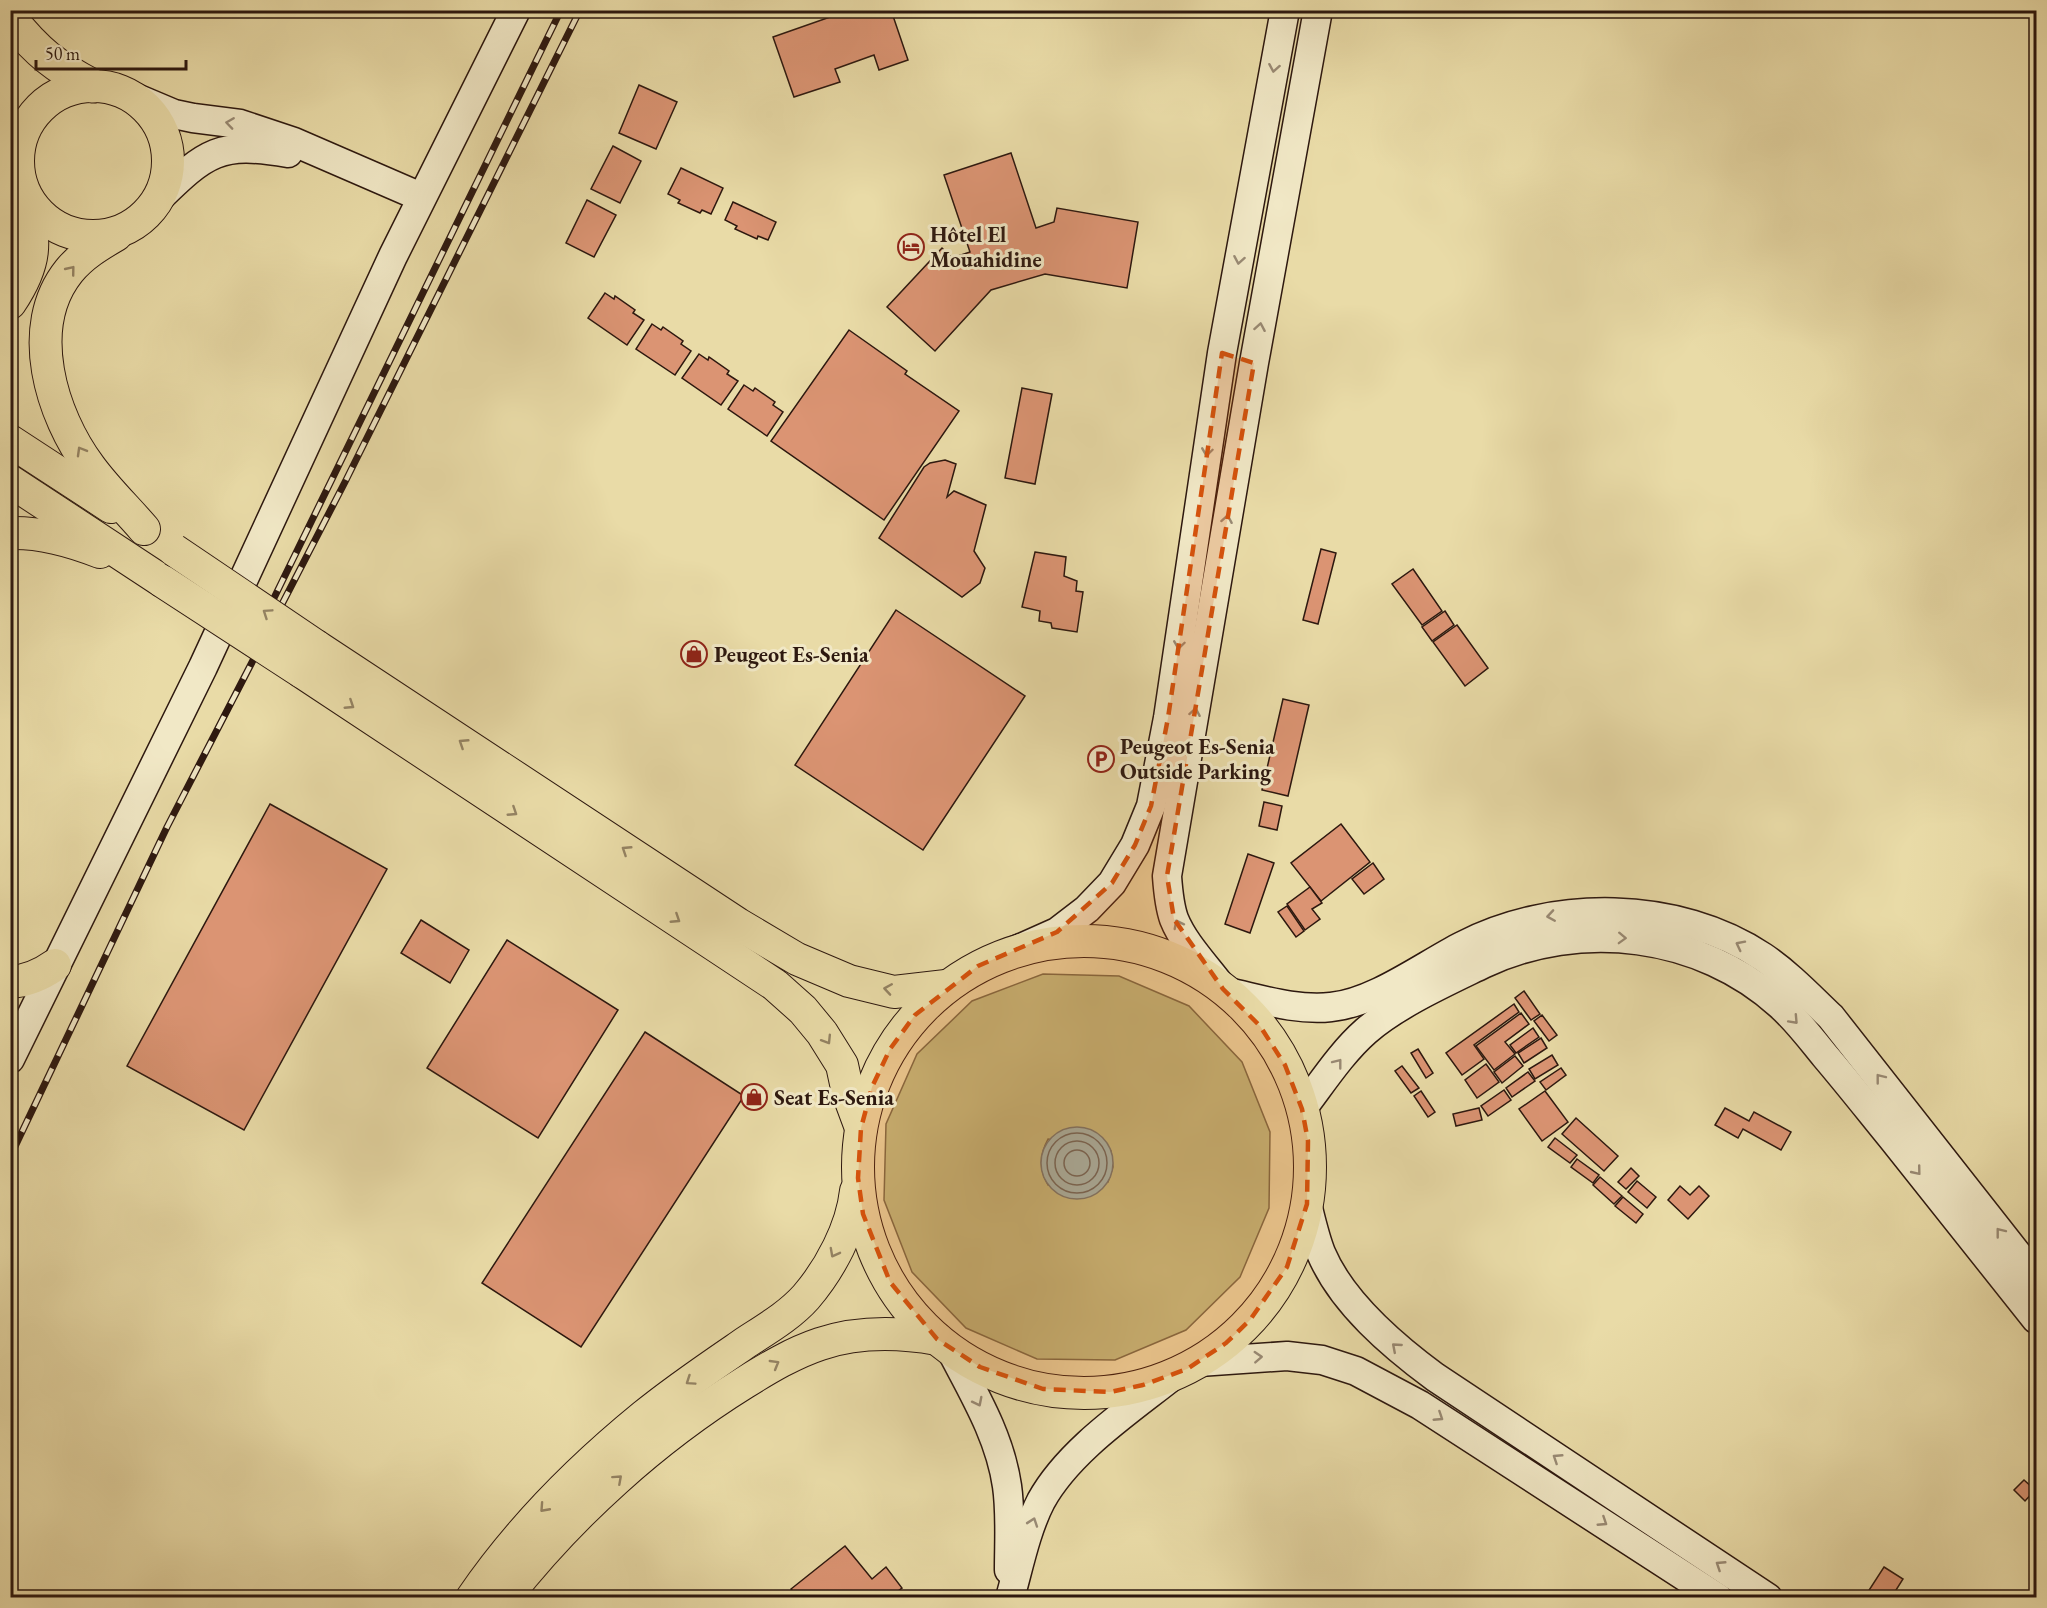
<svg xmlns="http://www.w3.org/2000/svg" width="2047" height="1608" font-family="'EB Garamond',serif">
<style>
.green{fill:#bebe82;stroke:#766b48;stroke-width:1.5;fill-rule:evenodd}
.water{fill:#9bb9b2;stroke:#6f7971;stroke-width:1.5}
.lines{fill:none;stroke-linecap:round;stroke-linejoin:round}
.shore{stroke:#646860;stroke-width:1.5}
.building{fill:#db9473;stroke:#2d180f;stroke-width:1.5}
.secondary-casing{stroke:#2d180f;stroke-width:31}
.primary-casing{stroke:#2d180f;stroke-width:34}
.highway-casing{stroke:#2d180f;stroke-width:35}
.secondary{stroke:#f1e8c6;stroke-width:28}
.primary{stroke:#e9dba7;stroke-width:32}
.highway{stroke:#e9dba7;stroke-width:33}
.rail-casing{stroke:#2d180f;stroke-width:7}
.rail{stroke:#f1e8c6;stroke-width:4.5;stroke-dasharray:14;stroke-linecap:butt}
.primary-bridge-casing{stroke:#2d180f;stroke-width:34;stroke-linecap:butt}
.primary-bridge{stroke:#e9dba7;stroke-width:32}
.oneway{stroke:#998a74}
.oneway2{stroke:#948363}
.marked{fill:#d5520c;fill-opacity:0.2;stroke:#d5520c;stroke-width:4.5;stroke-dasharray:12 8;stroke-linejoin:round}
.labels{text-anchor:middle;stroke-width:6;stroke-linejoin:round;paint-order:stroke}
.poi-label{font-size:22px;font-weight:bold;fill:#2d180f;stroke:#f1e8c6;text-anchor:start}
</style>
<rect width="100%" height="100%" fill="#e9dba7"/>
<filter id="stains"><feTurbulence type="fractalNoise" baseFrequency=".00333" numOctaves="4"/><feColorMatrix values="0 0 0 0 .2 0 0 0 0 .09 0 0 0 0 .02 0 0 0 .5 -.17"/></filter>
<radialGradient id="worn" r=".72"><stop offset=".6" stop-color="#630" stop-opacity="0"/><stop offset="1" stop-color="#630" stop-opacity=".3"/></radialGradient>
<path class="green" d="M1043,974L1119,976L1189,1006L1242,1062L1270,1132L1269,1208L1240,1277L1186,1330L1115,1360L1037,1359L966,1328L912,1272L884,1200L886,1124L917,1054L972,1001ZM1048,1139L1111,1151L1113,1167L1108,1182L1048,1185C1039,1169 1039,1156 1048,1139Z"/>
<circle class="water" cx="1077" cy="1163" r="36"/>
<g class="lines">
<g class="shore">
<circle cx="1077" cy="1163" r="30"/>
<circle cx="1077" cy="1163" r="22"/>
<circle cx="1077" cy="1163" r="13"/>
</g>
</g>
<g class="building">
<polygon points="850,10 891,10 908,60 879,70 874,55 835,69 840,82 794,97 773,37"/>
<polygon points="639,85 677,102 656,149 619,133"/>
<polygon points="613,146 641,161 620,203 591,189"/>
<polygon points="1011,153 1036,228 1054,222 1057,208 1138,222 1127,288 1045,274 991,290 935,351 887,307 942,248 952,258 970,252 944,175"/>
<polygon points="681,168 723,188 711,214 702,210 700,213 678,203 680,200 668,194"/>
<polygon points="587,200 616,215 594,257 566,243"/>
<polygon points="733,202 776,222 768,240 758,236 757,239 735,229 737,226 725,220"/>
<polygon points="605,293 614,299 615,296 635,310 633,313 644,320 627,345 588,318"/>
<polygon points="652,324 661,330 663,327 683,341 681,344 691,351 675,375 636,349"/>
<polygon points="849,330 907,371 905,374 959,411 884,520 771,441"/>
<polygon points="699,354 708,360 709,357 729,371 727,374 738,381 721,405 682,378"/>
<polygon points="744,385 753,391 755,388 775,402 773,405 783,412 767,436 728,409"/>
<polygon points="1022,388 1052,394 1035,484 1005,478"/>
<polygon points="945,460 956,464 947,497 954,491 986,505 974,551 985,568 980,583 962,597 879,538 924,467 930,463"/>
<polygon points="1321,549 1336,553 1318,624 1303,620"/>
<polygon points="1035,552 1066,557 1064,576 1077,581 1076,591 1083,592 1077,632 1052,628 1051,623 1039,621 1040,611 1022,607"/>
<polygon points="1413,569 1442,611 1422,625 1392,584"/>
<polygon points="896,610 1025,696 923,850 795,765"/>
<polygon points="1445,611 1454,625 1432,641 1422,627"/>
<polygon points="1457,625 1488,668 1465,686 1433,642"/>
<polygon points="1283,699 1309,705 1288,796 1262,790"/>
<polygon points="1264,802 1282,806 1277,830 1259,826"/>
<polygon points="270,804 387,869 244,1130 127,1066"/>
<polygon points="1341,824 1370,862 1321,901 1291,863"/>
<polygon points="1248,854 1274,863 1250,933 1225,924"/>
<polygon points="1373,863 1384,879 1364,894 1352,879"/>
<polygon points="1310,887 1322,903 1312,909 1320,919 1305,930 1287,904"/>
<polygon points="1287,906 1304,931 1296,937 1278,912"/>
<polygon points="421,920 469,950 450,983 401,953"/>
<polygon points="507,940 618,1010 538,1138 427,1068"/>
<polygon points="1524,991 1540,1014 1531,1020 1515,998"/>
<polygon points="1514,1004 1519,1012 1474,1045 1484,1059 1462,1075 1446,1053"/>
<polygon points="1521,1013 1529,1024 1505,1042 1515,1054 1494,1070 1476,1046"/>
<polygon points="1542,1015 1557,1035 1549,1041 1534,1021"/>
<polygon points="1533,1028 1539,1037 1516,1053 1510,1045"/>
<polygon points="645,1032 744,1096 581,1347 482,1283"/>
<polygon points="1541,1038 1547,1048 1524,1063 1518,1053"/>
<polygon points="1418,1049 1433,1073 1426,1078 1411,1053"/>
<polygon points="1552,1055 1558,1065 1535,1079 1529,1069"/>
<polygon points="1515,1056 1523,1066 1502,1083 1494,1072"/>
<polygon points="1486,1064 1499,1082 1477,1098 1465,1080"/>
<polygon points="1402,1066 1419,1088 1411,1093 1395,1071"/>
<polygon points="1561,1068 1566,1075 1546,1090 1540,1082"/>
<polygon points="1528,1072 1535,1081 1512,1097 1506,1088"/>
<polygon points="1504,1090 1511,1100 1488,1116 1481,1106"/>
<polygon points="1421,1091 1435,1112 1428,1117 1414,1096"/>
<polygon points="1545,1091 1568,1122 1542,1141 1519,1109"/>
<polygon points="1479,1108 1482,1120 1456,1126 1453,1114"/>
<polygon points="1725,1108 1749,1121 1754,1112 1791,1132 1781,1150 1743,1129 1738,1138 1715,1125"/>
<polygon points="1576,1118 1618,1156 1604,1171 1562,1134"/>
<polygon points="1555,1138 1577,1155 1570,1163 1548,1147"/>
<polygon points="1577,1159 1599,1175 1593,1183 1571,1167"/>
<polygon points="1631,1168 1639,1176 1626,1189 1618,1182"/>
<polygon points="1600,1177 1622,1196 1614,1204 1593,1185"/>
<polygon points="1637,1181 1656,1197 1647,1208 1628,1192"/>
<polygon points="1680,1186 1690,1195 1699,1186 1709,1196 1688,1219 1668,1200"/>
<polygon points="1623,1197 1643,1214 1636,1223 1615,1206"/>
<polygon points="2024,1480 2035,1490 2025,1501 2014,1490"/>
<polygon points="845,1546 872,1579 886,1567 902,1588 893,1595 895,1598 798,1598 791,1589"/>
<polygon points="1884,1567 1903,1579 1891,1598 1864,1598"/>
</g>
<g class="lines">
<defs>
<g id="secondary">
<polyline points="129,95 174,114 193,118 240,124 294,142 421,197"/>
<path d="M158,199C206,152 220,141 288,153"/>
<polyline points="1012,952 1057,932 1087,909 1112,883 1135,845 1151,806 1168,718 1222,353 1285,10"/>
<path d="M1223,989C1207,967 1184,944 1174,919C1169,905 1168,890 1167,876L1254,363L1318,10"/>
<path d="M1227,992C1260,999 1297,1011 1331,1007C1374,1003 1423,966 1462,946C1552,899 1678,900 1763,957C1788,974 1809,996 1831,1017L2036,1278"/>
<polyline points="10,1059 203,667 393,256 516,10"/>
<path d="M1302,1109C1322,1083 1341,1053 1366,1031C1397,1004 1446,982 1483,964C1580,918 1701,933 1780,1005C1797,1020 1811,1039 1825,1056C1848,1083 1870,1111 1892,1138C1940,1199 1988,1259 2036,1319"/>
<path d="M1307,1204C1311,1220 1315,1238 1321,1253C1342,1303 1393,1346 1435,1377L1768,1598"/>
<path d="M951,1350C974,1394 1000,1437 1007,1486C1011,1513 1009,1542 1009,1570"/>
<polyline points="1199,1362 1287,1356 1322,1360 1356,1371 1420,1405 1718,1598"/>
<path d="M1010,1598C1019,1566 1026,1530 1041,1501C1069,1450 1130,1410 1175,1374"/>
</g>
<g id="primary">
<circle cx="93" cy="161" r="75"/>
<path d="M116,235C99,245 82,255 69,271C24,327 51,415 90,467C106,489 126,508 144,529"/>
<path d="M10,303C37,263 36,243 25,197"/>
<polyline points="10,441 111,507"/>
<polyline points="10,481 162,581"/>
<path d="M10,533C41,532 72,541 100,552"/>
<polyline points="316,646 738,924 797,959 849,981 894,992 946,986"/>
<polyline points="302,672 775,985 803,1010 822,1033 842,1065 848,1093 861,1128"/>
<circle cx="1084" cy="1167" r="226"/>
<path d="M10,982C28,981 41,975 55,965"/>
<path d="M472,1598C520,1528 579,1469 644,1416C677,1389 713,1365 748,1341C768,1328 790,1315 806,1297C830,1269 852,1228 856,1191"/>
<path d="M505,1598C571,1514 654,1439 744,1383C768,1368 793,1353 820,1344C859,1331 898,1332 937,1339"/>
</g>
<path id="highway" d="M10,18C37,52 56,67 93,86"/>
</defs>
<use href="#secondary" class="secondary-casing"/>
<use href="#primary" class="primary-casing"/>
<use href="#highway" class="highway-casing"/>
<use href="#secondary" class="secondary"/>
<use href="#primary" class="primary"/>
<use href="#highway" class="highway"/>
<defs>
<g id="rail">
<polyline points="253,641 561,10"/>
<polyline points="10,1157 167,827 345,482 580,10"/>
</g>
</defs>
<use href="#rail" class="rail-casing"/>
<use href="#rail" class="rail"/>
<defs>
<g id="primary-bridge">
<polyline points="174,550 316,646"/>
<polyline points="162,581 302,672"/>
</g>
</defs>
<use href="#primary-bridge" class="primary-bridge-casing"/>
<use href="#primary-bridge" class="primary-bridge"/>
</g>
<defs><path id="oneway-chevron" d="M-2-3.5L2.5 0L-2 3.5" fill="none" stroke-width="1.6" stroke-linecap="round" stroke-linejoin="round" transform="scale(1.5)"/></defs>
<g class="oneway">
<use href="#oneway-chevron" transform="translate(1274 68) rotate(100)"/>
<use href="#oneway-chevron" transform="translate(230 123) rotate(-172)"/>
<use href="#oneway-chevron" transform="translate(1239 260) rotate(100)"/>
<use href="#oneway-chevron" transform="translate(1260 327) rotate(-80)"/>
<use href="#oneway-chevron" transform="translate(1207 452) rotate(98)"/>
<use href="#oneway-chevron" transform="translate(1227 519) rotate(-80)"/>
<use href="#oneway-chevron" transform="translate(1179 645) rotate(98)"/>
<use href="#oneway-chevron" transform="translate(1195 712) rotate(-80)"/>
<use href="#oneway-chevron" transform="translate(1551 916) rotate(171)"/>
<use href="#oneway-chevron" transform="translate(1178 924) rotate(-117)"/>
<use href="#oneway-chevron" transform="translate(1622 938) rotate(2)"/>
<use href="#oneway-chevron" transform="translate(1740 945) rotate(-153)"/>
<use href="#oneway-chevron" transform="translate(1794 1020) rotate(47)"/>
<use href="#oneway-chevron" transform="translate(1338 1063) rotate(-52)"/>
<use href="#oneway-chevron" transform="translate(1880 1078) rotate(-128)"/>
<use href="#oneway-chevron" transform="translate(1917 1171) rotate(51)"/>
<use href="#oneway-chevron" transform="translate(2000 1232) rotate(-128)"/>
<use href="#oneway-chevron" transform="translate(1396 1347) rotate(-139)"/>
<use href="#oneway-chevron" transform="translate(1258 1357) rotate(-3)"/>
<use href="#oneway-chevron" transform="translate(978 1402) rotate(63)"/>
<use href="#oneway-chevron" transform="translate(1439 1417) rotate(33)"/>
<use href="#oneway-chevron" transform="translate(1557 1458) rotate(-147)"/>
<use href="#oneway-chevron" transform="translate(1033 1522) rotate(-71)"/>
<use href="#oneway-chevron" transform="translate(1603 1522) rotate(33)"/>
<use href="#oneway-chevron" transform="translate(1720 1565) rotate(-147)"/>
</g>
<g class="oneway2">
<use href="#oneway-chevron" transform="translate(71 270) rotate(-51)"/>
<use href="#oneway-chevron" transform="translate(81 451) rotate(-120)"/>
<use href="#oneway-chevron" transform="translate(267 613) rotate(-146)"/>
<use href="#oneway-chevron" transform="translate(350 705) rotate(33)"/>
<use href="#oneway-chevron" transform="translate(463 743) rotate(-147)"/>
<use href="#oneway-chevron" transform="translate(513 812) rotate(33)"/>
<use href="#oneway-chevron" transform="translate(626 850) rotate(-147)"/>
<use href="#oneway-chevron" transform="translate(676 919) rotate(33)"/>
<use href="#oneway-chevron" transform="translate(888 989) rotate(-171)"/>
<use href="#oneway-chevron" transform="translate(827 1040) rotate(58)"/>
<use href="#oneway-chevron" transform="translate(834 1253) rotate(118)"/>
<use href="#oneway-chevron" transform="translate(775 1364) rotate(-30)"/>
<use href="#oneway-chevron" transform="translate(690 1381) rotate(146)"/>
<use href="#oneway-chevron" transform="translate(618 1479) rotate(-42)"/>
<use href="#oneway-chevron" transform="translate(544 1508) rotate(132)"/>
</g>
<path class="marked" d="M1222,353L1254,363L1167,876L1174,919L1223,989L1260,1026L1285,1065L1302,1109L1308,1141L1307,1204L1287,1267L1250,1320L1226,1343L1187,1369L1143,1385L1110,1392L1043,1389L980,1367L937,1339L890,1282L863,1214L858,1178L861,1128L872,1087L890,1049L915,1015L978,966L1057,932L1112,883L1135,845L1151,806L1168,718Z"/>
<defs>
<symbol id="hotel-ring" viewBox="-11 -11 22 22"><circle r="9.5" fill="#f1e8c6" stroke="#8f2418" stroke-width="1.5"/><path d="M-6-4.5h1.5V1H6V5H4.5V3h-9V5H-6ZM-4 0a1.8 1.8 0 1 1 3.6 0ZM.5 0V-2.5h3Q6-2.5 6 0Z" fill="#8f2418"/></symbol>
<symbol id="shop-ring" viewBox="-11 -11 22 22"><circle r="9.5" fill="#f1e8c6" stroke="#8f2418" stroke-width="1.5"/><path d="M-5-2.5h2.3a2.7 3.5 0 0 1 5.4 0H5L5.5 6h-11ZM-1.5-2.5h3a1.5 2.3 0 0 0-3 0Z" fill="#8f2418"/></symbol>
<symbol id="parking-ring" viewBox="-11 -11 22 22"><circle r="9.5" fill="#f1e8c6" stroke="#8f2418" stroke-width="1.5"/><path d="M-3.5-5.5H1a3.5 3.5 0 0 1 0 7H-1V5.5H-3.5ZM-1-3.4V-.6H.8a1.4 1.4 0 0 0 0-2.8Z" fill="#8f2418"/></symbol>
</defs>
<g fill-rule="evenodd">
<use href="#hotel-ring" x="896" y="232" width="30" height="30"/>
<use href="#shop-ring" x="679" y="639" width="30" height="30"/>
<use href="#parking-ring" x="1086" y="744" width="30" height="30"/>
<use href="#shop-ring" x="739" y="1082" width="30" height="30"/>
</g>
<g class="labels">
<g class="poi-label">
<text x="930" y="242">Hôtel El<tspan x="930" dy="25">Mouahidine</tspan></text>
<text x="714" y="662">Peugeot Es-Senia</text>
<text x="1120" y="754">Peugeot Es-Senia<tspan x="1120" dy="25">Outside Parking</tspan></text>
<text x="774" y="1105">Seat Es-Senia</text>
</g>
</g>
<rect width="2047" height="1608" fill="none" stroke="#e9dba7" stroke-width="36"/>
<rect x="12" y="12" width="2023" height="1584" fill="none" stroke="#2d180f" stroke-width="3"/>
<rect x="18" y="18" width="2011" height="1572" fill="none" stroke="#2d180f" stroke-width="1.5"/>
<path d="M36 60v9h150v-9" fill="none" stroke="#2d180f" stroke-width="3"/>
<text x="45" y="60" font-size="18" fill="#2d180f" stroke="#f1e8c6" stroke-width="4.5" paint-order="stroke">50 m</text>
<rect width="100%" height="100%" filter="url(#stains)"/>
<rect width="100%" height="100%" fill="url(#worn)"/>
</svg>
